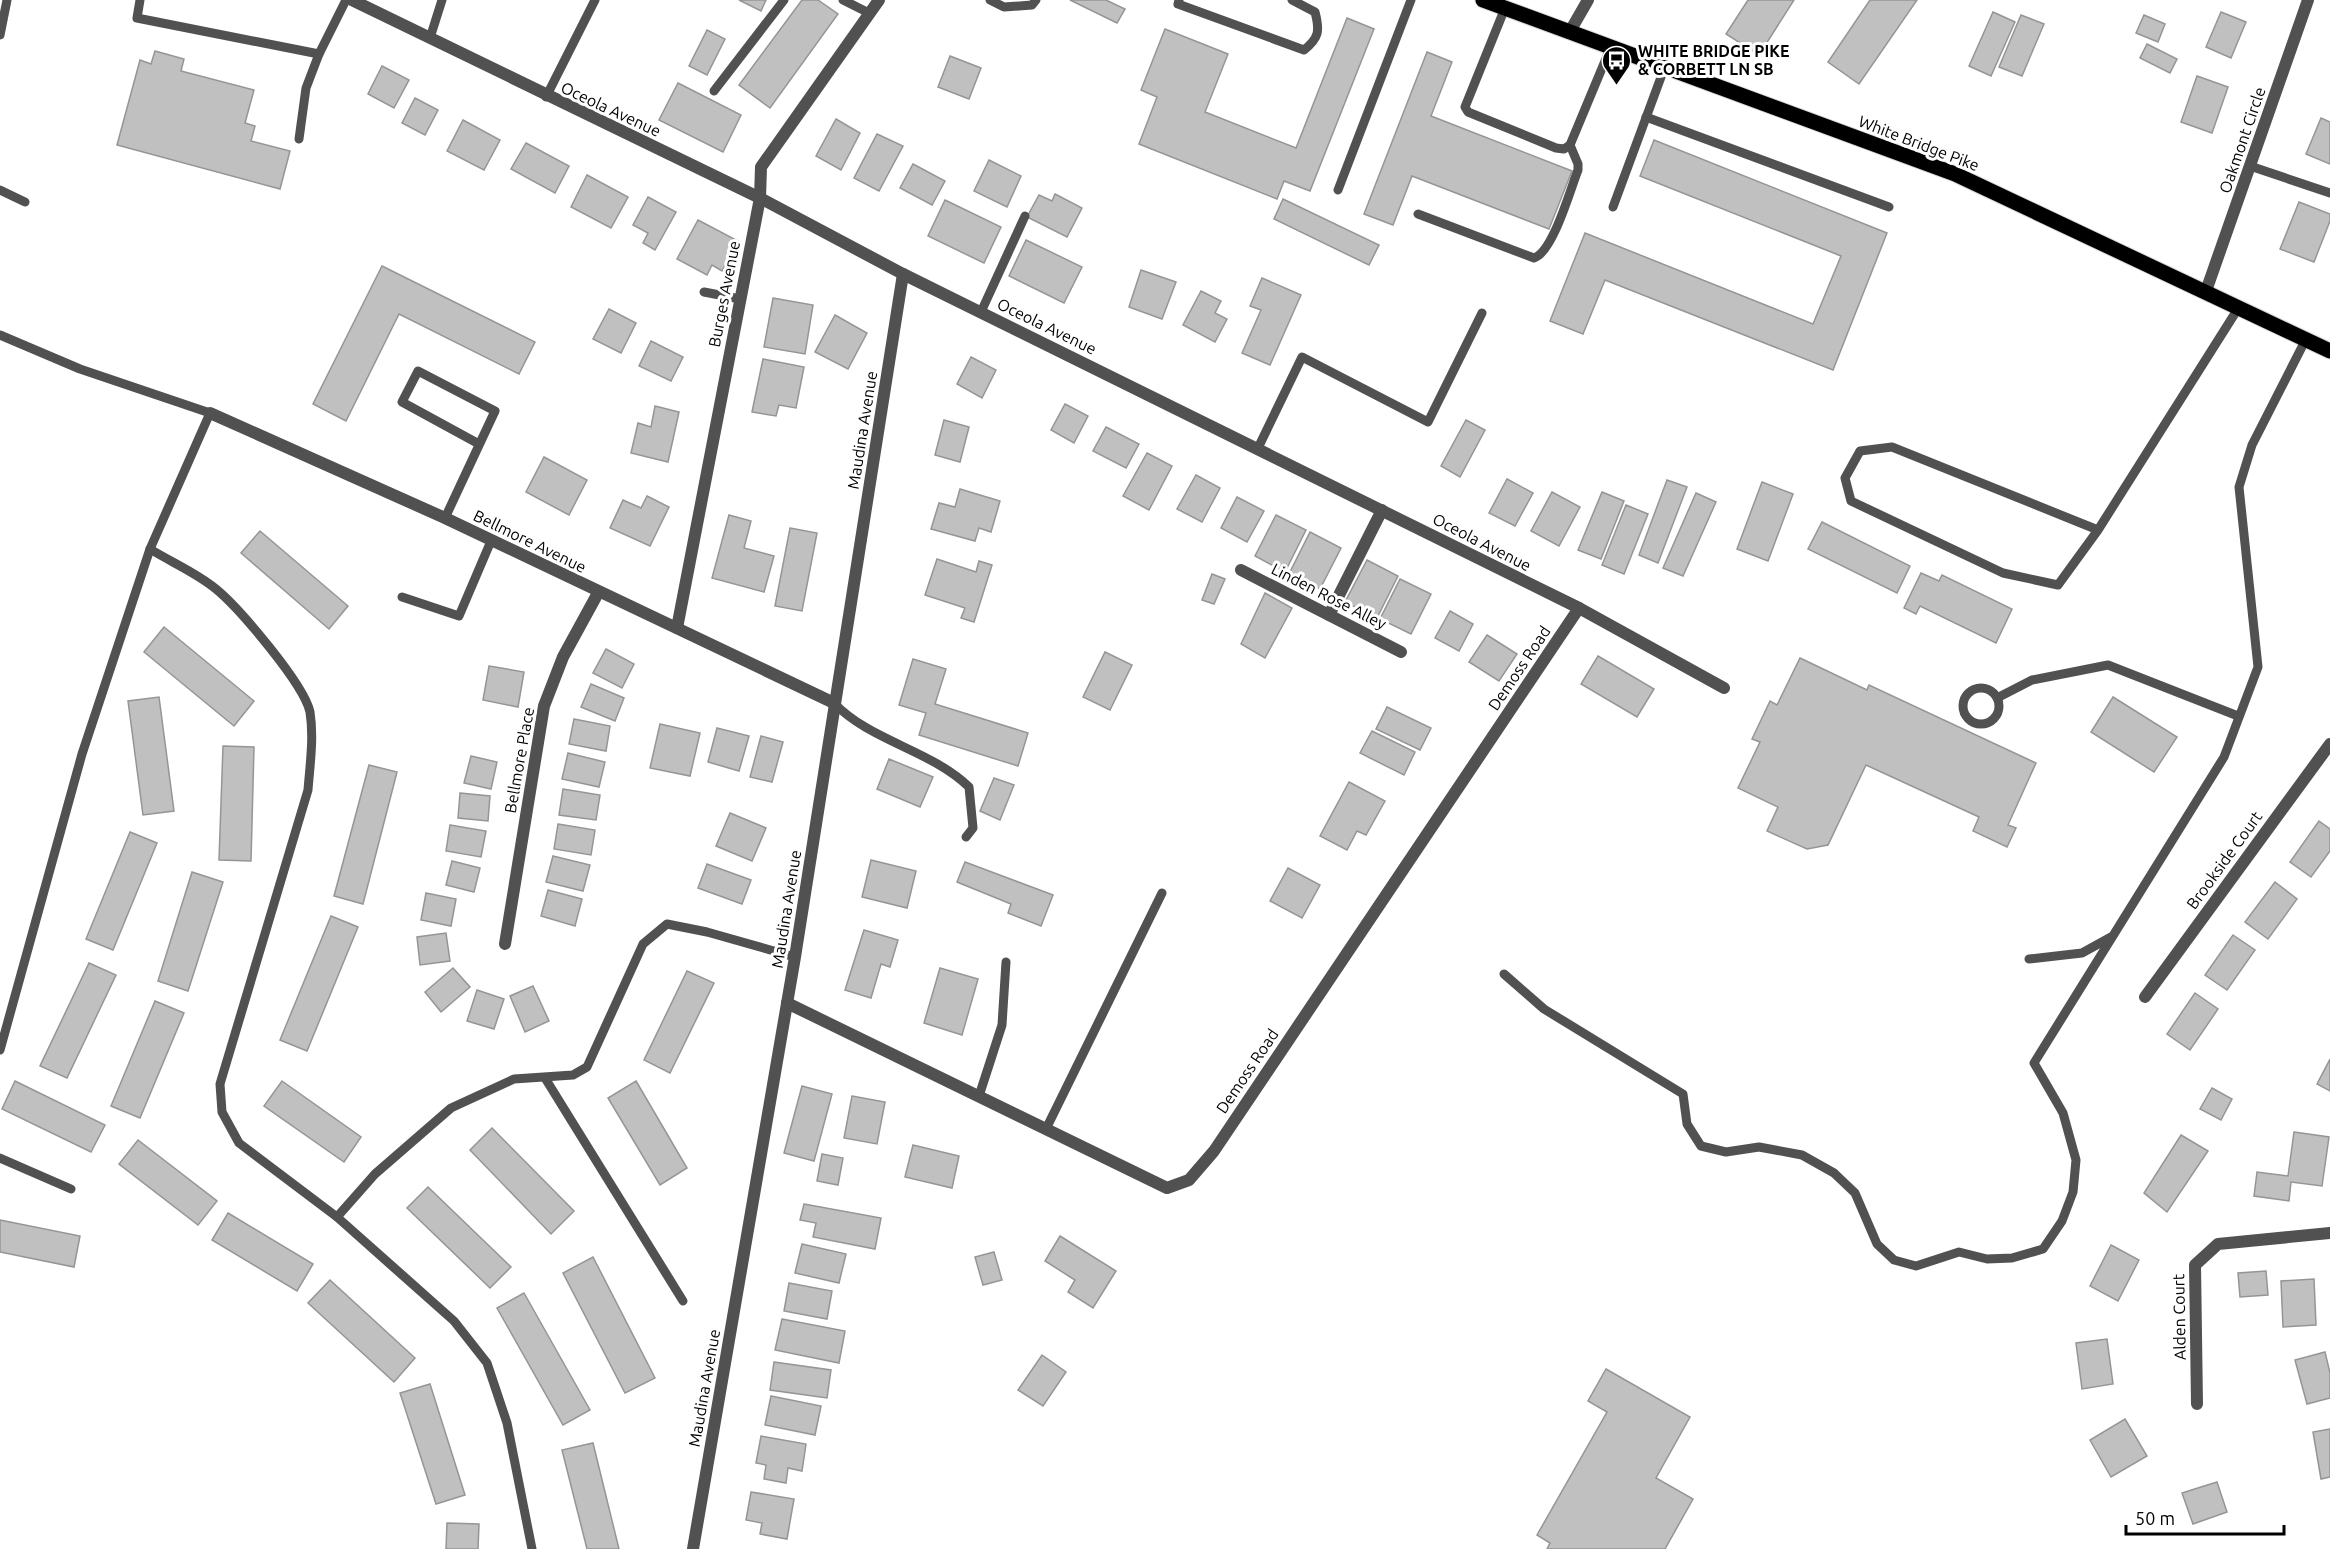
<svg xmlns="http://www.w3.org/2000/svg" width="2330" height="1549" font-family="Ubuntu,sans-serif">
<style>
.building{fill:#c0c0c0;stroke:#959595;stroke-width:1.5}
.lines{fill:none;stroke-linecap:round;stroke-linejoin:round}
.primary-casing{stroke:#dbdbdb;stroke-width:17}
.lane{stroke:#515151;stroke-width:9}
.street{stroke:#515151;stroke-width:12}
.primary{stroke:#000;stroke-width:15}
.labels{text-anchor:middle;stroke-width:6;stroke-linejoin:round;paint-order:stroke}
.poi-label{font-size:16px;font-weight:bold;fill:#000;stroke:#fff;text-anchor:start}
.street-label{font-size:16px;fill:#000;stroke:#fff}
</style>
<rect width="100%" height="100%" fill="#fff"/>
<g class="building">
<polygon points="739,0 766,0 761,11"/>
<polygon points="802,0 818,0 838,14 770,108 739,85"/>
<polygon points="1070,0 1106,0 1125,9 1117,23"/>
<polygon points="1748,0 1794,0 1759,55 1726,34"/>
<polygon points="1870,0 1917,0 1859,84 1828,62"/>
<polygon points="1993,12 2015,22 1991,76 1969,66"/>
<polygon points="2221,12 2246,22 2231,58 2206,47"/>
<polygon points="2021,15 2044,24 2022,76 1999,67"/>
<polygon points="2144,15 2165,24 2158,42 2136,33"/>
<polygon points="1347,18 1374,29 1310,191 1284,181 1277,199 1139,144 1157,97 1141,90 1165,29 1228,54 1205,112 1296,148"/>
<polygon points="707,30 725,39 707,75 689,66"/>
<polygon points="2147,44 2177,59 2170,73 2140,58"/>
<polygon points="155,51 184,59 181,71 254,90 245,123 255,126 251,141 290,151 280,189 117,145 140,60 151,64"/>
<polygon points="1427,52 1452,62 1431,116 1572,171 1549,229 1412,176 1393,225 1364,214"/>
<polygon points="950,56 981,68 969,99 938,87"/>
<polygon points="382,66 409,80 394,108 368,94"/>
<polygon points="2197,76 2228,87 2212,133 2181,122"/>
<polygon points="678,83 741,115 723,152 659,120"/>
<polygon points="415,98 438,110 425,135 402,123"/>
<polygon points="2321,118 2330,122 2330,164 2306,154"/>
<polygon points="836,119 860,133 841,170 816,156"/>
<polygon points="463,120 500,140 484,170 447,151"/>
<polygon points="877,134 903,146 879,191 854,178"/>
<polygon points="1654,140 1887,233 1833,370 1605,280 1583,334 1550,321 1585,233 1813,324 1841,256 1640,176"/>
<polygon points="526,143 569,166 555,193 511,169"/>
<polygon points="989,160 1021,176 1007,207 974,191"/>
<polygon points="913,164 945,181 932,205 900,188"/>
<polygon points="587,175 628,197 611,228 571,207"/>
<polygon points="1055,194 1082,208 1067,237 1027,217 1039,195 1052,201"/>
<polygon points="648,197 676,212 655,250 643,243 648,233 633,225"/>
<polygon points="1283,199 1379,245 1369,265 1274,219"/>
<polygon points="945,200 1001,227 984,263 928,236"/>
<polygon points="2299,202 2330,214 2330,221 2314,262 2280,249"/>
<polygon points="698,220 738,241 722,271 712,265 707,275 677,259"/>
<polygon points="1026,240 1082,267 1064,303 1009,276"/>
<polygon points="382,266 535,342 519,374 399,314 346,421 313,404"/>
<polygon points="1141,270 1176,282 1162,319 1129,307"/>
<polygon points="1262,278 1301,295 1270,365 1242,353 1261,310 1250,306"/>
<polygon points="1201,291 1221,301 1215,313 1227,319 1215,342 1183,325"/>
<polygon points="773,298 813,305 805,354 764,347"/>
<polygon points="609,309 636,323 621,353 593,339"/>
<polygon points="835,315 867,333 848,369 815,352"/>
<polygon points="651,341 683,357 671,381 639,366"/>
<polygon points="971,357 996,370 982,398 957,384"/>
<polygon points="763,359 804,367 796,408 779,405 776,416 752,412"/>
<polygon points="1065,404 1088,416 1074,443 1051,430"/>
<polygon points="655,406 679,412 668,462 631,453 638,423 651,427"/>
<polygon points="944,420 969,427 960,462 935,455"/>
<polygon points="1466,420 1485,430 1460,477 1441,466"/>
<polygon points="1106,427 1139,444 1126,468 1093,451"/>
<polygon points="1147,453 1172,466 1149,510 1123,496"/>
<polygon points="544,457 587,480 569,515 526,492"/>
<polygon points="1196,475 1220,488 1202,522 1177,509"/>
<polygon points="1507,479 1533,493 1515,526 1489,513"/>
<polygon points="1667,480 1687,487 1658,563 1639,555"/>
<polygon points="1762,482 1793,494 1768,561 1737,549"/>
<polygon points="960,489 1000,501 991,532 979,528 975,541 931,529 939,503 955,507"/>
<polygon points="1552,492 1580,507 1559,546 1531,531"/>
<polygon points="1602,492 1624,501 1601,559 1578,550"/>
<polygon points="1696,493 1716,502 1683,576 1663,568"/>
<polygon points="647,496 669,507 650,546 610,528 623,500 641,508"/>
<polygon points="1237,497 1264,511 1247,542 1221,528"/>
<polygon points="1626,505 1648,514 1624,574 1602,565"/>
<polygon points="729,515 751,521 744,548 774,556 764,592 712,578"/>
<polygon points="1276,515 1306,530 1285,572 1255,556"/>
<polygon points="1822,522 1910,566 1897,593 1808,549"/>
<polygon points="790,528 817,533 802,611 775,606"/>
<polygon points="260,531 348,606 329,629 241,553"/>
<polygon points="1310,532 1341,548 1320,589 1289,574"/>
<polygon points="937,559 976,572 979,561 992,565 974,622 961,618 965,608 925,595"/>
<polygon points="1367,560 1398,576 1377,618 1345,602"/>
<polygon points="1921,573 1939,581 1942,575 2012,609 1996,643 1920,606 1916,614 1904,608"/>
<polygon points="1212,574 1225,579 1214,604 1202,600"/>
<polygon points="1400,579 1431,594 1411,634 1380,619"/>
<polygon points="1265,593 1292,608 1265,658 1241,644"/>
<polygon points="1450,611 1473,624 1459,651 1435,638"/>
<polygon points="164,627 254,701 234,726 144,652"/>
<polygon points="1487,635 1517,654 1499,681 1469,662"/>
<polygon points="606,649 634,664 622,688 593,673"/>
<polygon points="1105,652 1132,665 1110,710 1083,697"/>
<polygon points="1598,656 1654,689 1637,717 1581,684"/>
<polygon points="1800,658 1867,690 1869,685 2036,763 2008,825 2016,828 2007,847 1973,831 1979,817 1866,765 1828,845 1807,849 1767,831 1778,807 1738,788 1760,742 1752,739 1770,701 1777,705"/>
<polygon points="913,659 946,669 935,704 1028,733 1018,766 919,735 926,713 899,705"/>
<polygon points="489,666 524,672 518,707 483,700"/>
<polygon points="591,684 624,698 615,721 581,707"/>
<polygon points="159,697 174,811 143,815 128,701"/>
<polygon points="2113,697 2177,737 2154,772 2091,732"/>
<polygon points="1387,707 1431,728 1420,750 1376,729"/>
<polygon points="574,719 610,726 606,751 569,744"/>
<polygon points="660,724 700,733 690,776 650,768"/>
<polygon points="717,728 749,736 739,771 708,762"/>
<polygon points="1372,731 1415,752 1404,775 1360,753"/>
<polygon points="761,736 783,742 772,782 750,777"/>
<polygon points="223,746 254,747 251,861 219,860"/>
<polygon points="568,753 605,762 599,787 562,779"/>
<polygon points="471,756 497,762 491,789 464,783"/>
<polygon points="889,759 933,777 920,807 877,789"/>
<polygon points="369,765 397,772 363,904 334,896"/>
<polygon points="994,778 1014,785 1000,820 980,811"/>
<polygon points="1349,782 1385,801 1366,835 1357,831 1347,850 1320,836"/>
<polygon points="563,789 600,795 596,820 559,815"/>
<polygon points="460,793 490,796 488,821 458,818"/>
<polygon points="730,813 766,828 752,861 716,846"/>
<polygon points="2319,821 2330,829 2330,851 2311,877 2290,862"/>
<polygon points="558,824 595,830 591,855 554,849"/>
<polygon points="450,825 486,831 481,857 446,851"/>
<polygon points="130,832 157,843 113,950 86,939"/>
<polygon points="553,856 590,865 583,891 546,882"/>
<polygon points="871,860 916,871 907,908 862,897"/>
<polygon points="452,861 480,868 474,892 446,885"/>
<polygon points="965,862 1053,895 1041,926 1008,913 1011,904 957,882"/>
<polygon points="707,864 751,880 742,904 698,888"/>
<polygon points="1288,868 1320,885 1302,918 1270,901"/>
<polygon points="192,872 223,882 188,991 158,981"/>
<polygon points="2275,882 2297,899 2268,939 2245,922"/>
<polygon points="548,890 582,899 575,926 541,916"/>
<polygon points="426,893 456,899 451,926 421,920"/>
<polygon points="331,916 358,927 307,1051 280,1040"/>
<polygon points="864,930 898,940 890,967 881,964 871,998 845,990"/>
<polygon points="446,933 450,961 420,965 417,937"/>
<polygon points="2233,935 2255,950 2227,990 2205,975"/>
<polygon points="89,963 116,975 67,1078 40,1066"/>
<polygon points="453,968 470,987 441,1012 425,992"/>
<polygon points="940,968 978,979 962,1035 924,1023"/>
<polygon points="687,971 714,983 670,1073 644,1060"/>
<polygon points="533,986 549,1021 525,1032 510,996"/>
<polygon points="477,990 504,999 494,1029 467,1021"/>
<polygon points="2195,993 2218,1009 2190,1050 2167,1034"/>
<polygon points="155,1001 184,1013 140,1118 111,1106"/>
<polygon points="2330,1059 2330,1091 2317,1084"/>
<polygon points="15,1081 105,1125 91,1152 2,1109"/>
<polygon points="282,1081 361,1137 344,1162 264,1106"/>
<polygon points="636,1081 687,1168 660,1185 608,1098"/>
<polygon points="802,1086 832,1094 814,1161 784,1153"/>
<polygon points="2212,1088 2232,1099 2221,1120 2200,1109"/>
<polygon points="852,1096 885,1102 877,1144 844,1138"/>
<polygon points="492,1128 574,1211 551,1234 470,1150"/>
<polygon points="2294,1132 2329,1137 2322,1186 2291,1182 2289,1201 2254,1196 2257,1172 2288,1176"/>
<polygon points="2181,1135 2208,1151 2167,1212 2144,1193"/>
<polygon points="138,1140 217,1201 198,1225 119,1164"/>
<polygon points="913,1145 959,1156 952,1188 905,1177"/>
<polygon points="822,1154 843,1158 838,1185 817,1181"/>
<polygon points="428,1187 511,1267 490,1288 407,1208"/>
<polygon points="804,1204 881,1218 875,1249 813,1237 816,1223 800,1220"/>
<polygon points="228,1213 313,1264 297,1291 212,1240"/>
<polygon points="0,1220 80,1236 74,1267 0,1252"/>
<polygon points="1060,1236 1116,1271 1093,1308 1068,1292 1075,1280 1045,1261"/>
<polygon points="802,1244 846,1254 839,1283 795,1273"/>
<polygon points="2111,1245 2139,1260 2118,1301 2090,1286"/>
<polygon points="994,1252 1002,1280 983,1285 975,1257"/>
<polygon points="593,1257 655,1378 625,1393 563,1273"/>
<polygon points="2266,1271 2268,1295 2240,1297 2238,1273"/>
<polygon points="2314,1279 2316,1325 2283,1327 2281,1281"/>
<polygon points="330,1280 415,1358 394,1382 308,1303"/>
<polygon points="789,1283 832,1291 827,1319 784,1311"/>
<polygon points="524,1293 590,1410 563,1425 497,1308"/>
<polygon points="782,1319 845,1331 839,1363 775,1350"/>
<polygon points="2107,1339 2113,1384 2082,1389 2076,1343"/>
<polygon points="2325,1352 2330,1373 2330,1398 2307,1404 2295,1360"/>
<polygon points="1042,1355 1066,1372 1043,1406 1018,1390"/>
<polygon points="774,1362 831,1370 827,1398 770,1390"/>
<polygon points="1606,1369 1690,1417 1656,1478 1693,1499 1665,1549 1547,1549 1550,1543 1537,1535 1607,1412 1588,1401"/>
<polygon points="430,1384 465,1495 436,1504 400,1393"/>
<polygon points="771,1396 821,1406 815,1435 765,1425"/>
<polygon points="2125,1419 2147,1456 2111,1477 2090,1440"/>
<polygon points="2330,1429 2330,1477 2321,1479 2313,1432"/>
<polygon points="761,1436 806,1444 802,1471 788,1468 786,1483 764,1479 766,1465 756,1463"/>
<polygon points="593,1443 619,1549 587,1549 562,1450"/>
<polygon points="2217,1482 2227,1512 2193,1524 2182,1493"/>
<polygon points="751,1492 794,1499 787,1539 760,1534 762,1523 746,1520"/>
<polygon points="447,1523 479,1524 478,1549 446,1549"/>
</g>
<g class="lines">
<defs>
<polyline id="primary" points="1483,0 1955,174 2330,351"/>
</defs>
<use href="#primary" class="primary-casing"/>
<g class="lane">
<polyline points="140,0 137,18 319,54 346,0"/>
<polyline points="843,0 869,13"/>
<polyline points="990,0 1004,7 1032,5 1036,0"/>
<path d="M1179,0L1178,4L1304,50C1319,38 1320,31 1315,12L1292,0"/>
<polyline points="1505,8 1465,107 1468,112 1556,148 1564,149 1570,145 1610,49"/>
<polyline points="0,35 7,0"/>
<polyline points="430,38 442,0"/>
<polyline points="714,91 784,0"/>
<polyline points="546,97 595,0"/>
<polyline points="1646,117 1889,207"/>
<polyline points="299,139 306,88 319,54"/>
<polyline points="2250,166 2330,193"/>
<polyline points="0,190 25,202"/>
<polyline points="1338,190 1411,0"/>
<polyline points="1613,207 1664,69"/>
<path d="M1418,214L1534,258C1553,252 1570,190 1578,170V164L1570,145"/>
<polyline points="704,292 740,299"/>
<polyline points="981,312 1025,216"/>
<path d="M0,335L80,369L210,413L150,549C171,562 197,573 216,589C239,608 304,684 310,712C314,738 310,764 308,790L220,1084L222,1112L239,1143L337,1217L454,1321L487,1363L507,1423L532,1549"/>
<polyline points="1258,448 1302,357 1428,422 1482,313"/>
<polyline points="445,518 495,411 418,371 402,402 479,444"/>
<polyline points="2098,530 1892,447 1860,451 1845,478 1851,501 2003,573 2058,585 2098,530 2239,307"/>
<polyline points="402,597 459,616 491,541"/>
<circle cx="1981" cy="706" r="18"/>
<polyline points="1997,698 2032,680 2108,665 2238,716"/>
<path d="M834,703C870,741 931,750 969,787L973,828L966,837"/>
<polyline points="2029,959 2082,953 2111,937"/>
<polyline points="1504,974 1544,1009 1683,1094 1687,1124 1701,1146 1726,1152 1759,1147 1802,1155 1834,1173 1855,1193 1877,1244 1894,1260 1916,1266 1959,1252 1987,1259 2012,1258 2043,1249 2062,1221 2073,1192 2076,1160 2063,1113 2034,1063 2224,757 2258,667 2239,487 2252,445 2306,339"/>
<polyline points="0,1050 82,754 150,549"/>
<polyline points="545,1078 683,1301"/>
<polyline points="979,1096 1002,1025 1006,962"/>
<polyline points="1046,1129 1162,893"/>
<polyline points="0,1158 71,1189"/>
<polyline points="337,1217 375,1174 451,1108 514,1079 573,1075 587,1067 643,944 667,924 707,932 795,957"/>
</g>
<g class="street">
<polyline points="352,0 760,198 903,274 1579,608 1724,688"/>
<polyline points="1569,33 1588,0"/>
<polyline points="2206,291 2308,0"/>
<polyline points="210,413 445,518 834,703"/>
<polyline points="1241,570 1401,652"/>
<polyline points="1329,615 1382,510"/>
<polyline points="677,628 760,198 761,167 879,0"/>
<polyline points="505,944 544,706 563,657 598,593"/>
<polyline points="2145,997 2330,744"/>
<polyline points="787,1003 1167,1188 1189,1180 1214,1151 1579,608"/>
<polyline points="2197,1404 2195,1265 2218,1244 2330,1233"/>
<polyline points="693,1549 795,957 903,274"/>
</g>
<use href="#primary" class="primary"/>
</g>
<defs>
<symbol id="bus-pin" viewBox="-11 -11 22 30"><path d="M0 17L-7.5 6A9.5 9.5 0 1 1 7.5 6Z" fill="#000" stroke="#fff"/><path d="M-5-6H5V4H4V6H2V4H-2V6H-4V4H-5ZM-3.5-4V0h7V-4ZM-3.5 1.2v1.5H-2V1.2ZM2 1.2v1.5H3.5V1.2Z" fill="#fff"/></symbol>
</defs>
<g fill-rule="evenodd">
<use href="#bus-pin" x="1600" y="44" width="33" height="45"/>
</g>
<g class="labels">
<g class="poi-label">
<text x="1638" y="57">WHITE BRIDGE PIKE<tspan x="1638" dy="18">&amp; CORBETT LN SB</tspan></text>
</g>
<g class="street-label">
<text transform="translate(611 109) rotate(25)" y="6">Oceola Avenue</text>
<text transform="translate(2242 140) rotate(-71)" y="6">Oakmont Circle</text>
<text transform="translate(1919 143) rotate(21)" y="6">White Bridge Pike</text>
<text transform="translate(724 294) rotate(-79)" y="6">Burges Avenue</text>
<text transform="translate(1047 326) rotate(26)" y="6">Oceola Avenue</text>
<text transform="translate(862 430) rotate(-81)" y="6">Maudina Avenue</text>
<text transform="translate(530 541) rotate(26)" y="6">Bellmore Avenue</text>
<text transform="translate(1482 542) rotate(27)" y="6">Oceola Avenue</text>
<text transform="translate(1329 596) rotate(27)" y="6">Linden Rose Alley</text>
<text transform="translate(1519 668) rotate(-56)" y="6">Demoss Road</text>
<text transform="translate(519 760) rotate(-80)" y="6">Bellmore Place</text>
<text transform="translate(2224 860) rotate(-54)" y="6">Brookside Court</text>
<text transform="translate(786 909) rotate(-81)" y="6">Maudina Avenue</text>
<text transform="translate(1247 1071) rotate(-56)" y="6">Demoss Road</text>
<text transform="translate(2179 1317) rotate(-91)" y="6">Alden Court</text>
<text transform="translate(704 1388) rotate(-80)" y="6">Maudina Avenue</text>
</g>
</g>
<path d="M2126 1525v9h158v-9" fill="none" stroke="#000000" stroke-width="3"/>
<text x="2135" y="1525" font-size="18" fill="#000000" stroke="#ffffff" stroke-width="4.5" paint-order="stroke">50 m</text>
</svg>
